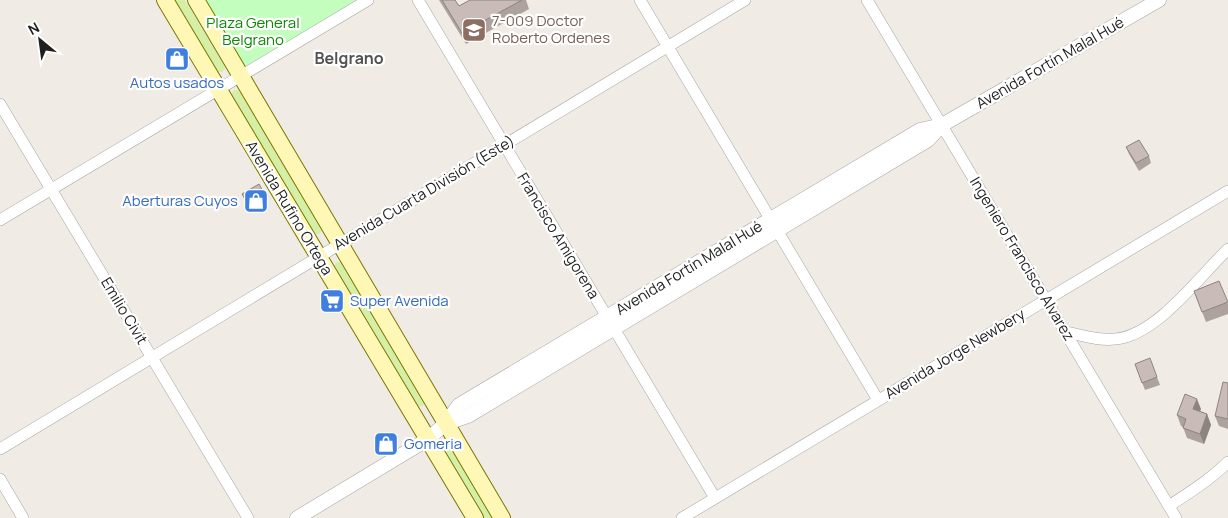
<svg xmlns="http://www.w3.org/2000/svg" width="1228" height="518" font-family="Manrope,sans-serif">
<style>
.grass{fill:#d5efa7}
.park{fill:#c4febf}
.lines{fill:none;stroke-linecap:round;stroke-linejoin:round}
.minor-casing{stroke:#a6a6a6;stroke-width:12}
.tertiary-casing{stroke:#a6a6a6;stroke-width:15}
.secondary-casing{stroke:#7d7700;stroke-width:18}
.minor{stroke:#fff;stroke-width:11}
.tertiary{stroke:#fff;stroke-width:14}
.secondary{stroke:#fef7b5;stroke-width:16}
.wall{fill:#ada29e}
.shaded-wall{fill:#8d8481}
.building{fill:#c9bcb8;stroke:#8d8481}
.labels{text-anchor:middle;stroke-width:4.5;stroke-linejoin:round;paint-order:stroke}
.education-label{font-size:15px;fill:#785e54;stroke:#fff;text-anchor:start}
.park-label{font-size:15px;fill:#0c8803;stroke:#fff}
.street-label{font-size:15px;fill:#1f1f1f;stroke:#fff}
.shop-label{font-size:15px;fill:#366cbe;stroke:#fff;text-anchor:start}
.neighbourhood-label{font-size:16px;font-weight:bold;fill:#525252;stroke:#fff}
</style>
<rect width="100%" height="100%" fill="#f1ebe5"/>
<g class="grass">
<polygon points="173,0 185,0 224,65 225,69 222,72 218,72"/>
<polygon points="234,90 238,90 241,93 321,227 322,231 319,234 315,234 312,232 232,98 231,94"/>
<polygon points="337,262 341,262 344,265 425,403 422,406 418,406 415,404 334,270 334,266"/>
<polygon points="445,444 449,444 495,518 483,518 443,452 443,448"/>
</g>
<polygon class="park" points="196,0 368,0 242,76"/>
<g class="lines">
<defs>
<g id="minor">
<polyline points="418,0 715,498"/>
<polyline points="640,0 878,400"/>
<polyline points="867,0 1176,518"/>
<polyline points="0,104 248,518"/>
<polyline points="0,220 368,0"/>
<path d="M1065,332C1081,335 1099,341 1115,339C1156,336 1199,277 1228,249"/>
<polyline points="0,449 745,0"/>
<polyline points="0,479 23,518"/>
<path d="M1169,506C1190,492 1210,480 1228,462"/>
<polyline points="682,518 1228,191"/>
</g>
<g id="tertiary">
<polyline points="942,125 928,140 468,416 445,424 459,405 920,130 942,125 1159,0"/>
<polyline points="297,518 428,439 445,424"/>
</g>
<g id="secondary">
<polyline points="165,0 475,518"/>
<polyline points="196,0 502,518"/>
</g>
</defs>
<use href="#minor" class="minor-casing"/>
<use href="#tertiary" class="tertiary-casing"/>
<use href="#secondary" class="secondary-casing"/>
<use href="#minor" class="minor"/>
<use href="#tertiary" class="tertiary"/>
<use href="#secondary" class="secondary"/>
</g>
<g class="wall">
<polygon points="439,0 455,0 459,6 470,0 526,0 529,9 466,44"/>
<polygon points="1126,147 1149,156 1151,163 1139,171 1129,154"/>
<polygon points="242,194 265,195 268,202 251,212 245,201"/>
<polygon points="1219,281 1228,304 1228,314 1206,322 1194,291"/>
<polygon points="1135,364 1157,377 1160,385 1145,390"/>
<polygon points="1228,383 1228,429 1219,426 1215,416"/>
<polygon points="1201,409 1200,411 1207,414 1211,425 1204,444 1187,438 1183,427 1181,426 1177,415"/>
</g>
<g class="shaded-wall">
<polygon points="1197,399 1201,409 1196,419 1193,409"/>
<polygon points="1207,414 1211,425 1204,444 1200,434"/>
</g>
<g class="building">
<polygon points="442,0 455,0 459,6 470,0 522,0 462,33"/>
<polygon points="1139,140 1149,156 1136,163 1126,147"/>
<polygon points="259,184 265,195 249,205 242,194"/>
<polygon points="1219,281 1228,302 1202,312 1194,291"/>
<polygon points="1150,358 1157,377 1142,383 1135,364"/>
<polygon points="1223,382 1228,383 1228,419 1215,416"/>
<polygon points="1185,394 1197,399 1193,409 1207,414 1200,434 1183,428 1186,419 1177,415"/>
</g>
<defs>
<symbol id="school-square" viewBox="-11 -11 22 22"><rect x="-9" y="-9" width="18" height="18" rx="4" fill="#8d6e63" stroke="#fff"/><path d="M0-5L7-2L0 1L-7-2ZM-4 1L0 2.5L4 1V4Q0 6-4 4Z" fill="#fff"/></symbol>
<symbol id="shop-square" viewBox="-11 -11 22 22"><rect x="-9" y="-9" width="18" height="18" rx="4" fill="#3f7fe0" stroke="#fff"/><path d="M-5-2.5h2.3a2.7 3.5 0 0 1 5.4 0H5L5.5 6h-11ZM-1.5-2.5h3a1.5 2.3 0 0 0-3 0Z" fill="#fff"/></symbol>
<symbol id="supermarket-square" viewBox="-11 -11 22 22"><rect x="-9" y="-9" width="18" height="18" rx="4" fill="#3f7fe0" stroke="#fff"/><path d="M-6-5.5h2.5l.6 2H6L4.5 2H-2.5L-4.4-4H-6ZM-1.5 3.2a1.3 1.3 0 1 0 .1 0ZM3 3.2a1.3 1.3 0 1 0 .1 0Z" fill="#fff"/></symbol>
</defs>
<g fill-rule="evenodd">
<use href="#school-square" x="460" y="16" width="28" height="28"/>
<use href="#shop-square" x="163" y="45" width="28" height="28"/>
<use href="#shop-square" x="242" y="187" width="28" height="28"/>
<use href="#supermarket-square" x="318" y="287" width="28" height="28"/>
<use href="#shop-square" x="372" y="430" width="28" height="28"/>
</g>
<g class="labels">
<g class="education-label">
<text x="492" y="26">7-009 Doctor<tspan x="492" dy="17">Roberto Ordenes</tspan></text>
</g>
<g class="park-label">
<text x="253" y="28">Plaza General<tspan x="253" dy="17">Belgrano</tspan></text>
</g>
<g class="street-label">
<text transform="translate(1050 63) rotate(-30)" y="5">Avenida Fortín Malal Hué</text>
<text transform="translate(424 193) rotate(-31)" y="5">Avenida Cuarta División (Este)</text>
<text transform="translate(289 208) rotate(59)" y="5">Avenida Rufino Ortega</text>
<text transform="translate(558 236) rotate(59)" y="5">Francisco Amigorena</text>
<text transform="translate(1022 259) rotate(59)" y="5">Ingeniero Francisco Alvarez</text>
<text transform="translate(689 268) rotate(-31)" y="5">Avenida Fortín Malal Hué</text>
<text transform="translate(124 311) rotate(59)" y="5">Emilio Civit</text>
<text transform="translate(955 354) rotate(-31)" y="5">Avenida Jorge Newbery</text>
</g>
<g class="shop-label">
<text x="177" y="88" text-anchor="middle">Autos usados</text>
<text x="238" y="206" text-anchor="end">Aberturas Cuyos</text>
<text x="350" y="306">Super Avenida</text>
<text x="404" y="449">Gomeria</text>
</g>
<g class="neighbourhood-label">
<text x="349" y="64">Belgrano</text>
</g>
</g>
<g transform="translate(40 40) rotate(331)" stroke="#ffffff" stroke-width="4" paint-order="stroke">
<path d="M0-4L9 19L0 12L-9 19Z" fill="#1f1f1f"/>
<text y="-8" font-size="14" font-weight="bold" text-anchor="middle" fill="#1f1f1f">N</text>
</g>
</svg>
